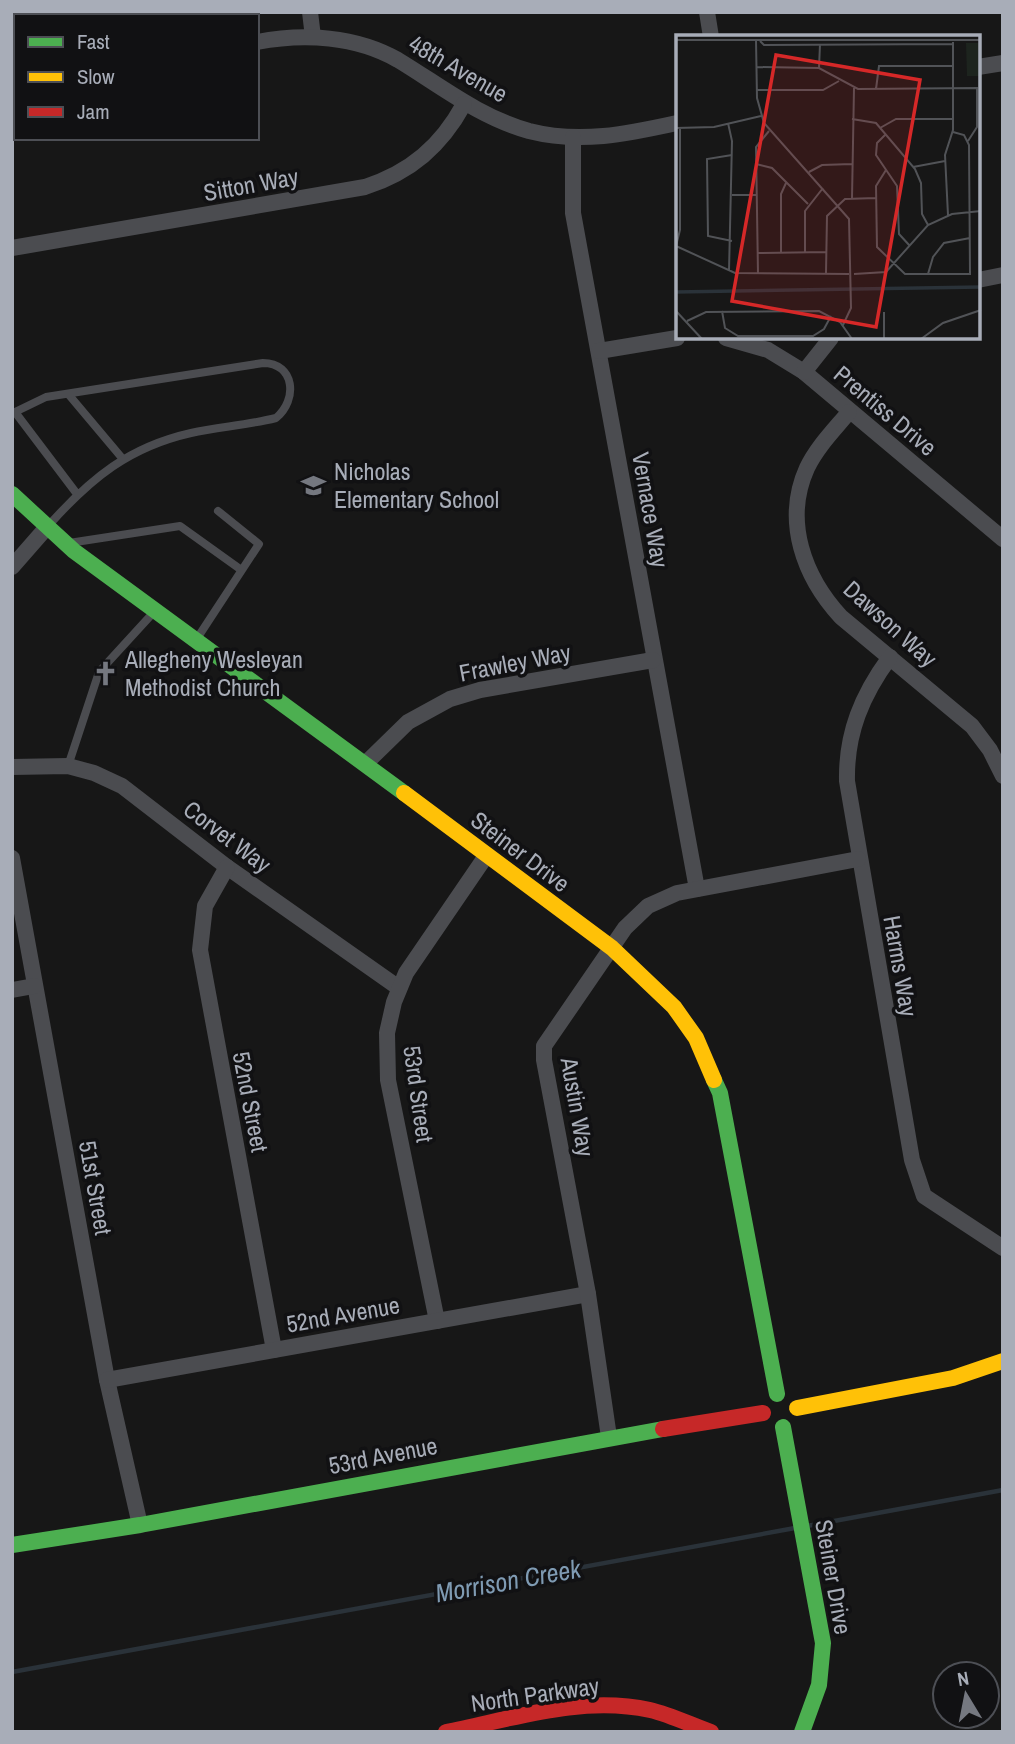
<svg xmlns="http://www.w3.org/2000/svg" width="1015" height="1744" font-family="'Archivo Narrow',sans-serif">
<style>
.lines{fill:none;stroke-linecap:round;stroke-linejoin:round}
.stream{stroke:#2a3239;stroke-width:4.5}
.lane{stroke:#4b4c50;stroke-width:8}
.street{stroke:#4b4c50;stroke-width:16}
.fast{stroke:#4caf50;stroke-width:16}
.slow{stroke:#ffc107;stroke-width:16}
.jam{stroke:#c62828;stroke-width:16}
.labels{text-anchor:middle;stroke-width:7;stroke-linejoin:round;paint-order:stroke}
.street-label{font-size:24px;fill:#a8adb8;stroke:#111113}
.poi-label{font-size:24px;fill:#a8adb8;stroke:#111113;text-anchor:start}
.water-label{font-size:26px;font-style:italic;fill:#7f9bb3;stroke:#111113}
.inset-river{fill:none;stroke:#2a3239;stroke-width:3.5}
.inset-road{fill:none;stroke:#515357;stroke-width:2}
.view{fill:#d62828;fill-opacity:0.15;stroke:#d62828;stroke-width:3.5}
.inset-edge{fill:none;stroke:#a8adb8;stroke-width:3.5}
</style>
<rect width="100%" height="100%" fill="#171717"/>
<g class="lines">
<g class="stream">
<polyline points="807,1526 1003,1490"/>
<polyline points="12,1672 795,1528"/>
</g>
<g class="lane">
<polyline points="69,395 122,458"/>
<path d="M49,525C91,478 129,447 191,433C219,427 248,425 276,418C298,400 295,363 263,363L46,397L15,412L77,494"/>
<polyline points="69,543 180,526 240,569"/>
<polyline points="198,637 259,544 218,511"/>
<polyline points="68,766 99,672 153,613"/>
</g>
<g class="street">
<polyline points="310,12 313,37"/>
<polyline points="707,12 711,37"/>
<path d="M257,42C304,33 356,36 398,60C441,86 479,117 529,131C580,144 627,134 677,123"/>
<polyline points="978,67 1003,63"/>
<polyline points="12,86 16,85"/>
<polyline points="573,137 573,213 697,889"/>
<path d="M12,248L365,187C411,172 441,146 464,104"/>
<polyline points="978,280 1003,275"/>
<polyline points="726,338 768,350 804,372 1003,539"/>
<polyline points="599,351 677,338"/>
<polyline points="804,372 831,338"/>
<path d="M849,412C834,430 817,447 807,468C783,521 804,577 841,617L972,726L990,750L1003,776"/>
<polyline points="12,567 47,527"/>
<path d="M890,657C862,695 846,733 847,781L912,1160L924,1196L1003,1248"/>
<polyline points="366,763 408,722 450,699 480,690 653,660"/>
<polyline points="12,767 68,766 94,773 122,786 227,867 399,988"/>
<polyline points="12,858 107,1380 140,1525"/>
<polyline points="227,867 205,906 200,950 274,1350"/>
<polyline points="12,990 34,986"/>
<polyline points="437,1321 388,1080 387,1033 394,1002 406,973 486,856"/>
<polyline points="107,1380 588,1294"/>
<polyline points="609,1437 588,1294 544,1060 544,1046 625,928 648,906 677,893 858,859"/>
</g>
<g class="fast">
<polyline points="12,494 74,551 404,793"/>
<polyline points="714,1080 720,1093 777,1394"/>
<polyline points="783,1427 823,1643 819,1685 802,1732"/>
<polyline points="12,1545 140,1525 663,1429"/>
</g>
<g class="slow">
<polyline points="404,793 612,948 674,1007 696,1038 714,1080"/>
<polyline points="797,1408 953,1378 1003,1361"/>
</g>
<g class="jam">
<polyline points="663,1429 763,1413"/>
<path d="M446,1732C512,1719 582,1695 650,1710C671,1715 691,1725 711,1732"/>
</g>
</g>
<defs>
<symbol id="school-bare" viewBox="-9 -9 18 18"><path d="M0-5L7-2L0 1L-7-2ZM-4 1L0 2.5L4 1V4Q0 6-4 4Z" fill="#757880" stroke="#111113" stroke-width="2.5" paint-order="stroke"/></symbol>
<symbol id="church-bare" viewBox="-9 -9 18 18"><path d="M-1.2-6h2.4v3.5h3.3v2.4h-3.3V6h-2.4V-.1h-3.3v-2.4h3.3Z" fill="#757880" stroke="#111113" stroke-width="2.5" paint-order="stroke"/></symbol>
</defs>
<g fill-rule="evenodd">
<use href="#school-bare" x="296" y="468" width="35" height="35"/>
<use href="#church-bare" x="88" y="656" width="35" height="35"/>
</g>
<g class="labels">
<g class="street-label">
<text transform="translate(458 69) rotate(30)" y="8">48th Avenue</text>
<text transform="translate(251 185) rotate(-10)" y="8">Sitton Way</text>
<text transform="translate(885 411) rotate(40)" y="8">Prentiss Drive</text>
<text transform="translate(650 510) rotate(80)" y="8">Vernace Way</text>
<text transform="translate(890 624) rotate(42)" y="8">Dawson Way</text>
<text transform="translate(515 663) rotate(-11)" y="8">Frawley Way</text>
<text transform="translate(227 837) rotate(37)" y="8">Corvet Way</text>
<text transform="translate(520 852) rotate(37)" y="8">Steiner Drive</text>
<text transform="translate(900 966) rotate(80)" y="8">Harms Way</text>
<text transform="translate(418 1094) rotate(82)" y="8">53rd Street</text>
<text transform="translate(250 1102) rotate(79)" y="8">52nd Street</text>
<text transform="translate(577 1107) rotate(80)" y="8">Austin Way</text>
<text transform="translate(95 1188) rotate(80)" y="8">51st Street</text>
<text transform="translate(343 1315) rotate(-10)" y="8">52nd Avenue</text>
<text transform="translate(383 1456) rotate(-11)" y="8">53rd Avenue</text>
<text transform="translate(833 1577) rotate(80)" y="8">Steiner Drive</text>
<text transform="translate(535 1695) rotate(-8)" y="8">North Parkway</text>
</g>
<g class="poi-label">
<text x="334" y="480">Nicholas<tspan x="334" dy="28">Elementary School</tspan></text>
<text x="125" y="668">Allegheny Wesleyan<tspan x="125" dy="28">Methodist Church</tspan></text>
</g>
<g class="water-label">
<text transform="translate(508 1581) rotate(-10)" y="9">Morrison Creek</text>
</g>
</g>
<g transform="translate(676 35)">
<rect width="304" height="304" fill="#171717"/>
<path d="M290,8H304V41H291Z" fill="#1d241e"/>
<path class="inset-river" d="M0,257L305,252"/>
<path class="inset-road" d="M0,5H305M80,5L81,63L88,88L173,184L175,273L167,290M84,6L88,10L277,9M80,32L143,33L182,54L301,53V92L292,106M143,33L144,9M200,54L203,31H277M80,55H147L163,46M176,84L200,88L239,134L245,148L246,179L252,190M52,88L56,106L53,236M0,93L38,92L85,81M204,93L220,84H278M210,99L201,108L200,120L221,151L223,199L234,211M56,120L31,124L32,201L56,206M80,129L96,133L132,169M237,132L269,126M210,135L200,151L201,212L229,239H294L293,110L288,100L277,97M133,137L146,130L176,129M56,160H80M176,163L178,53M272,180L269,120L277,95V7M0,211L59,238L173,239M0,211L4,195V93M81,218L151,217M105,218V159L110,148M129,218V176L147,153M150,238L151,181L169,164L200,163M82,239L80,112L93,96M178,239L210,237L252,190L276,179L305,176M252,239L257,222L268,208L294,203M0,276L26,304M46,276L49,293L62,301H137L148,294L155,281M208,277V304M11,286L30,277L143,276L164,287L176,304M245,304L267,288L305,275"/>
<path class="view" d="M100,20L244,45L200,292L56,266Z"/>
<rect width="304" height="304" class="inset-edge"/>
</g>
<rect width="1015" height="1744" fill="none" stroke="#a8adb8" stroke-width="28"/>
<rect x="14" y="14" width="245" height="126" fill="#111113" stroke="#4d4f55" stroke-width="2"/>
<rect x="28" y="37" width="35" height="10" fill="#4caf50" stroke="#4d4f55" stroke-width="2"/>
<text x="77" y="49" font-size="21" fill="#a8adb8">Fast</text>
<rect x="28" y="72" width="35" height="10" fill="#ffc107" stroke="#4d4f55" stroke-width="2"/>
<text x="77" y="84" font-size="21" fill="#a8adb8">Slow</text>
<rect x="28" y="107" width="35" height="10" fill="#c62828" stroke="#4d4f55" stroke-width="2"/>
<text x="77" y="119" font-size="21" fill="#a8adb8">Jam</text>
<g transform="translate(966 1695) rotate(350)"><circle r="33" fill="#111113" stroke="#4d4f55" stroke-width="2"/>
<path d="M0-5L12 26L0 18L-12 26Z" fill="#757880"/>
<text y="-10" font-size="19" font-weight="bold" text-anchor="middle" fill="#a8adb8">N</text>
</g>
</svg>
